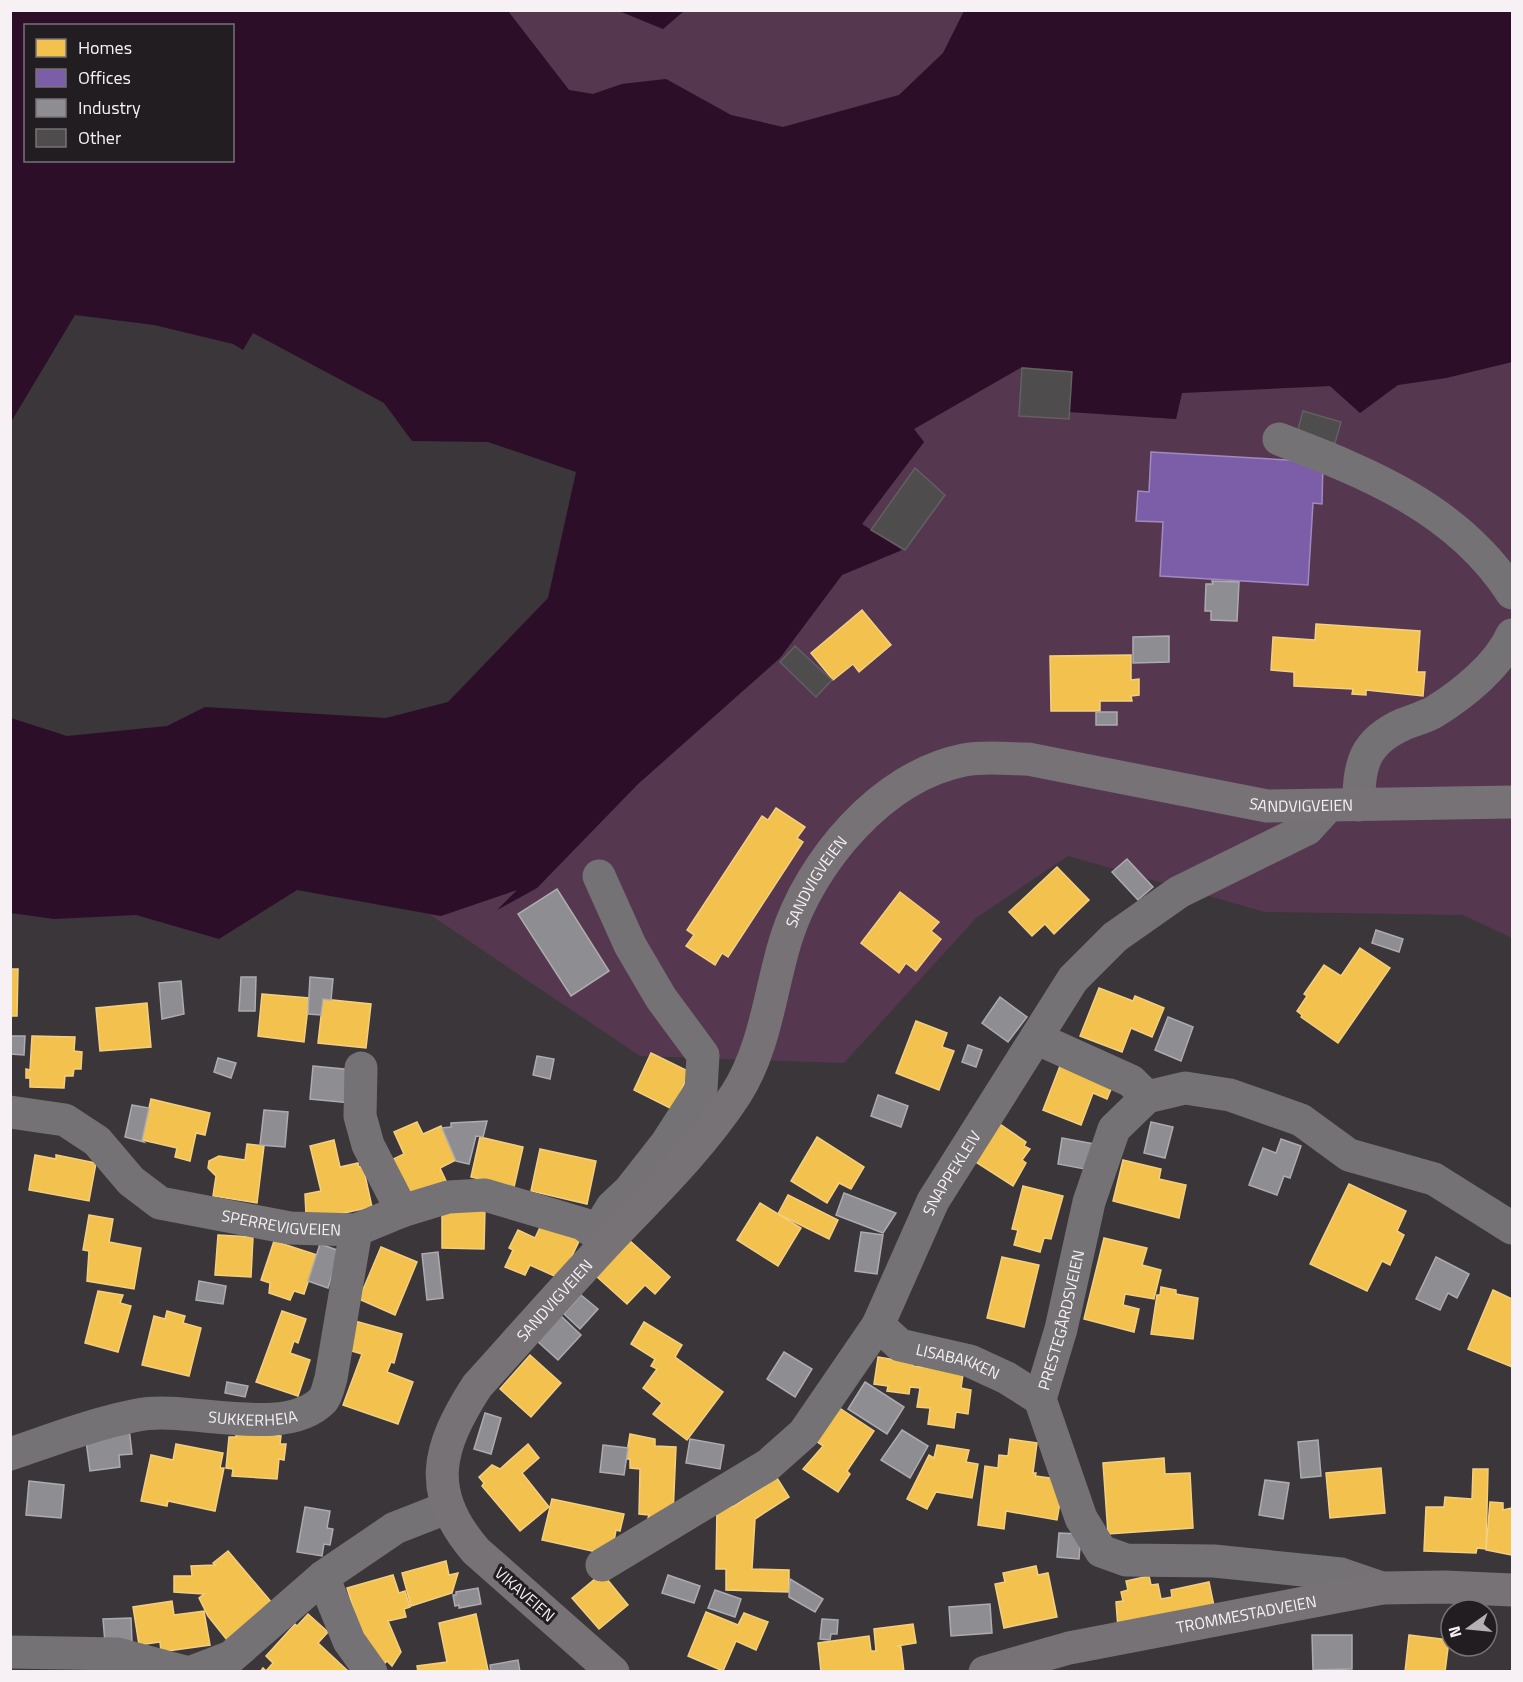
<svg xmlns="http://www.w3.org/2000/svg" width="1523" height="1682" font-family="'Titillium Web',sans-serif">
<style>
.green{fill:#553850}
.water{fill:#2d0e29;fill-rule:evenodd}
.homes{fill:#f2c14e;stroke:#f4cf80;stroke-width:1.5}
.offices{fill:#7b5ea7;stroke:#a08abf;stroke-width:1.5}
.industry{fill:#8d8d92;stroke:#adabb0;stroke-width:1.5}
.building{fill:#4e4c4c;stroke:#626060;stroke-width:1.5}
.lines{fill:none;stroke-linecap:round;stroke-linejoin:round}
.minor{stroke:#747274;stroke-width:33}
.major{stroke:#767276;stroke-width:33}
.labels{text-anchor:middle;stroke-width:6;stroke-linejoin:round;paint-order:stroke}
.street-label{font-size:16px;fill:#f7f1f6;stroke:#211d20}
</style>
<rect width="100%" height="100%" fill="#3b363a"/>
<g class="green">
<polygon points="508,11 619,11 663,29 684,11 964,11 943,53 899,95 783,127 731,115 666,79 622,84 593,94 569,90"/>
<polygon points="1512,362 1512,938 1463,915 1265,912 1068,856 976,918 844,1063 640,1056 429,914 441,916 518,889 499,909 537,888 638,784 780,658 842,575 902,550 862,524 924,442 914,429 1022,367 1072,371 1069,412 1176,419 1182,393 1330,386 1360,413 1398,385 1446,378"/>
</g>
<g class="water">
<path d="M11,11H508L569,90L593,94L622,84L666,79L731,115L783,127L899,95L943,53L964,11H1512V362L1446,378L1398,385L1360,413L1330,386L1182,393L1176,419L1069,412L1072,371L1022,367L914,429L924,442L862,524L902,550L842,575L780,658L638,784L537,888L497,910L517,890L441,916L297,890L219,939L136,915L54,919L11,913V718L67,736L167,726L205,707L386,718L448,702L548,598L576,472L488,442L412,441L384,403L253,333L243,350L233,344L154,325L75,315L11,422ZM26,26H232V160H26Z"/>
<polygon points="619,11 684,10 684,11 663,29"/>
</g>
<g class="homes">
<polygon points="862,610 891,645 859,672 853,664 833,680 811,653"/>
<polygon points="1316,624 1420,631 1417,672 1425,672 1423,696 1366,690 1366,695 1352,694 1353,689 1294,686 1294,672 1271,670 1273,637 1315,640"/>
<polygon points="1131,655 1131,680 1139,679 1139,695 1131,696 1132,701 1100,701 1100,711 1051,711 1050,656"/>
<polygon points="776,808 805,827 797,838 803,842 728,957 722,953 715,965 686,946 694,935 687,930 762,816 768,820"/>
<polygon points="1057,867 1089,900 1054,934 1045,924 1032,936 1009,912"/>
<polygon points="900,892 939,922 931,931 941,939 916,971 906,963 899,973 861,943"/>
<polygon points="1360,948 1390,968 1338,1043 1301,1017 1302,1015 1297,1011 1307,996 1304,994 1324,965 1341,976"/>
<polygon points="10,969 18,969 17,1016 10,1016"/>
<polygon points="1099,988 1133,1001 1135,996 1164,1008 1152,1037 1131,1028 1122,1052 1080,1036"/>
<polygon points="262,994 309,998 304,1042 258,1036"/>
<polygon points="323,999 371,1004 366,1048 318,1043"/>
<polygon points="147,1003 151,1047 100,1051 96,1008"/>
<polygon points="916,1021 947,1033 942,1047 954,1051 939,1090 896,1073"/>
<polygon points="32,1036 75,1037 74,1051 82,1052 81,1069 74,1069 73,1076 65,1076 64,1088 30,1087 30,1078 26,1078 26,1069 30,1070"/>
<polygon points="651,1053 690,1072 672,1109 634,1090"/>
<polygon points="1060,1066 1112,1087 1107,1099 1093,1093 1081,1125 1043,1110"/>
<polygon points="151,1099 210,1113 205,1135 196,1133 190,1161 175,1157 177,1148 142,1140"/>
<polygon points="994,1120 1026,1142 1024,1146 1030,1149 1022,1160 1026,1163 1013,1186 968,1157"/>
<polygon points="417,1122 423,1134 441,1126 456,1160 440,1168 446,1181 402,1201 385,1163 404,1154 394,1132"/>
<polygon points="480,1137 523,1147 514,1187 471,1177"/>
<polygon points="817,1137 864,1167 851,1189 839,1183 827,1203 791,1181"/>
<polygon points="334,1140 340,1167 358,1163 359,1167 363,1166 372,1207 326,1217 306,1215 305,1194 321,1191 310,1146"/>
<polygon points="247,1144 264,1146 257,1203 213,1196 216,1176 208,1168 209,1161 219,1156 245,1160"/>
<polygon points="540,1149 596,1161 587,1204 531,1191"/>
<polygon points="35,1155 56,1159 56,1155 96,1163 89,1201 29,1190"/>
<polygon points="1123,1160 1161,1169 1159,1179 1186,1185 1179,1218 1113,1201"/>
<polygon points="1349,1184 1406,1211 1397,1231 1404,1235 1390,1265 1382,1261 1367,1291 1310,1264"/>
<polygon points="1023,1186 1063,1196 1051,1239 1044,1238 1040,1252 1014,1245 1018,1230 1012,1229"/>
<polygon points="788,1195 838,1220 829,1239 778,1214"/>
<polygon points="760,1203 801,1228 778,1266 737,1240"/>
<polygon points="442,1208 485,1208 484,1249 442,1248"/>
<polygon points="89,1215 113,1219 109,1242 141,1248 134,1289 87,1281 89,1251 83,1250"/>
<polygon points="544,1219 581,1237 561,1279 530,1265 525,1275 505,1267 513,1250 509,1248 518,1230 535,1238"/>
<polygon points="218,1235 253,1237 251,1277 215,1275"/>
<polygon points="1104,1238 1147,1248 1142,1265 1161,1270 1154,1299 1125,1294 1123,1305 1139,1309 1134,1332 1084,1319"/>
<polygon points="629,1240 670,1277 655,1294 645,1285 627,1304 596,1276"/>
<polygon points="274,1241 317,1255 304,1294 294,1291 290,1300 269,1293 270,1283 261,1280"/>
<polygon points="381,1247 417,1262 395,1315 359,1299"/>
<polygon points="1002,1257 1039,1265 1024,1327 987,1318"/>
<polygon points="1161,1287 1176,1290 1176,1294 1198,1298 1193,1339 1151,1334 1157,1295 1160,1295"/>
<polygon points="1493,1290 1512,1299 1512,1367 1468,1349"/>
<polygon points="98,1291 123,1295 120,1303 131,1306 118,1352 85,1343"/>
<polygon points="167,1311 185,1316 183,1323 201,1328 189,1376 142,1365 154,1316 165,1319"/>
<polygon points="282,1311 306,1319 298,1343 294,1341 290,1353 310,1360 298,1396 256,1382"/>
<polygon points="355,1321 402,1334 394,1363 391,1362 387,1372 413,1382 398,1424 343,1405 362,1354 348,1350"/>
<polygon points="644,1322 682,1345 675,1357 723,1392 687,1440 653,1414 662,1403 643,1388 657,1369 651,1366 655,1359 631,1344"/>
<polygon points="530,1355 561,1383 531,1417 500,1389"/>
<polygon points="878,1357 913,1363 913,1366 923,1367 924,1362 964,1368 961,1388 971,1390 968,1414 956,1412 954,1428 928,1424 930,1408 917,1407 920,1388 910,1387 909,1394 887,1391 888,1386 874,1384"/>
<polygon points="835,1405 874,1431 847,1471 850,1474 838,1492 803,1469 823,1446 813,1439"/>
<polygon points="236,1432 281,1436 280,1444 286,1444 284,1460 279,1459 277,1479 232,1476 233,1469 226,1468 229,1437 236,1437"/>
<polygon points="630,1434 655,1439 655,1446 676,1447 673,1515 648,1518 649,1515 639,1514 640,1469 630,1468 630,1459 626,1459"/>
<polygon points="1010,1439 1037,1443 1033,1473 1036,1473 1035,1478 1036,1476 1057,1479 1062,1491 1057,1520 1006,1511 1004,1529 978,1525 985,1466 998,1468 999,1455 1008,1456"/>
<polygon points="176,1444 223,1453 220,1468 224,1468 215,1511 168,1501 167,1506 141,1501 151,1455 173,1460"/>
<polygon points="528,1444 539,1458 522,1473 549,1507 520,1531 482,1486 484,1483 479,1477 492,1465 500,1469"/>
<polygon points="937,1445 969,1450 966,1462 978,1464 972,1498 936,1492 927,1509 907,1499 929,1455 934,1458"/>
<polygon points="1164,1458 1165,1474 1190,1473 1193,1528 1108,1534 1103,1463"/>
<polygon points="1381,1468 1385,1513 1330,1518 1326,1473"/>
<polygon points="1473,1469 1488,1469 1486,1549 1477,1548 1476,1553 1424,1551 1426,1507 1444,1507 1445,1497 1472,1499"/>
<polygon points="777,1478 789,1497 755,1519 752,1569 789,1570 789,1592 726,1590 726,1569 716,1569 717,1506 734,1506"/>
<polygon points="552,1499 624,1514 620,1531 616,1530 612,1552 601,1553 542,1540"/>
<polygon points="1490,1502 1503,1503 1503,1510 1512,1508 1512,1555 1486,1550"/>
<polygon points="228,1551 272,1603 227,1640 208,1616 199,1598 204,1594 174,1592 174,1576 192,1576 191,1566 215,1565 213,1563"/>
<polygon points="446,1561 449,1575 458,1573 452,1593 411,1606 402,1573"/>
<polygon points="1036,1566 1038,1575 1048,1573 1057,1617 1004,1628 995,1584 1005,1582 1003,1573"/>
<polygon points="602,1573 628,1605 599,1629 572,1598"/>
<polygon points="393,1575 399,1593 405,1591 410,1607 404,1609 406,1617 388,1621 401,1652 392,1666 387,1661 381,1667 360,1630 347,1588"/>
<polygon points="1149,1576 1151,1585 1158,1584 1161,1599 1172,1597 1171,1590 1209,1582 1215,1611 1118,1628 1116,1602 1123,1601 1121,1592 1128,1590 1126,1581"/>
<polygon points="172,1601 174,1615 204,1611 210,1645 161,1652 160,1642 139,1645 133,1607"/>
<polygon points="706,1612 738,1625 744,1613 768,1622 756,1650 736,1641 723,1671 688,1656"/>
<polygon points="308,1614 328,1632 318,1643 349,1672 260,1672 263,1668 266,1671 273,1663 266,1656 295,1624 297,1626"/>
<polygon points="476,1614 488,1670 418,1672 417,1666 447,1662 439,1623"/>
<polygon points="913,1624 916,1643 897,1646 901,1647 904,1672 821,1672 818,1643 869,1636 871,1651 876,1651 874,1629"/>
<polygon points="1409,1635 1449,1640 1445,1672 1405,1672"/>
</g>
<polygon class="offices" points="1151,452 1323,462 1322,504 1313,503 1308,585 1160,576 1163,522 1136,521 1138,491 1149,492"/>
<g class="industry">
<polygon points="1212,581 1239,582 1237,621 1211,620 1211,611 1205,611 1206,584 1213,584"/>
<polygon points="1169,636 1169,662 1133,663 1133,637"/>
<rect x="1096" y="712" width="21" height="13"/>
<polygon points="1127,859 1153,887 1138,900 1112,872"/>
<polygon points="557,889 609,971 571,996 518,914"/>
<polygon points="1376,930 1403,939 1399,952 1372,943"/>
<polygon points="241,977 256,977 255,1011 239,1011"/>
<polygon points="310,977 333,979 331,1000 323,999 321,1015 308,1014"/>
<polygon points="181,981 184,1014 162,1019 159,983"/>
<polygon points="1000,997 1027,1017 1008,1042 982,1023"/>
<polygon points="1168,1017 1193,1027 1181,1061 1155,1050"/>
<polygon points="10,1036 25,1036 24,1055 10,1054"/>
<polygon points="968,1045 982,1050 976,1067 962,1062"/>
<polygon points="537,1056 554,1059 550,1079 533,1075"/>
<polygon points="218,1058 236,1063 231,1078 214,1072"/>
<polygon points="313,1066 354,1070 351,1103 310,1099"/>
<polygon points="878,1095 908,1106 901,1127 871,1116"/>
<polygon points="132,1105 149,1108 142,1140 144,1142 125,1137"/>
<polygon points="264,1110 288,1112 285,1147 260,1145"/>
<polygon points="487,1121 483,1137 476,1136 469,1164 456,1161 442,1128 451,1127 451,1123"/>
<polygon points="1151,1122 1173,1127 1165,1158 1144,1153"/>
<polygon points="1062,1138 1095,1144 1090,1170 1058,1164"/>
<polygon points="1281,1139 1301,1146 1290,1178 1284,1176 1277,1195 1249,1185 1263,1148 1276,1153"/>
<polygon points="844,1193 896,1213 883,1233 836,1215"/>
<polygon points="861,1232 883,1235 877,1274 855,1271"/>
<polygon points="320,1244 340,1251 328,1288 308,1281"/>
<polygon points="438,1252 443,1298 427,1300 422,1254"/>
<polygon points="1436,1257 1469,1274 1457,1298 1448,1293 1440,1310 1416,1299"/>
<polygon points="199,1281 226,1286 223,1304 196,1300"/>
<polygon points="581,1295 598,1309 580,1329 564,1314"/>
<polygon points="560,1315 581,1335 558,1360 537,1341"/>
<polygon points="784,1352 812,1369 795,1397 767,1379"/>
<polygon points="227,1382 248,1386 245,1397 225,1393"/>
<polygon points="865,1382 904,1407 887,1434 848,1409"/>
<polygon points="485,1413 501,1418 491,1454 474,1449"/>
<polygon points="129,1428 132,1454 119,1455 120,1467 90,1471 85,1433"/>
<polygon points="902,1430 928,1446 910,1478 881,1460"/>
<polygon points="690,1439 724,1445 720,1469 686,1463"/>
<polygon points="1318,1440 1321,1476 1301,1478 1298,1442"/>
<polygon points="603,1445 628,1448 624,1475 600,1472"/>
<polygon points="1265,1480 1289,1483 1283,1519 1259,1515"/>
<polygon points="29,1481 64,1485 61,1518 26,1515"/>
<polygon points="305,1507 330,1511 327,1528 333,1529 330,1545 324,1544 322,1556 297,1552"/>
<polygon points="1059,1533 1081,1534 1079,1559 1057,1557"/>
<polygon points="668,1575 700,1586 694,1603 662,1593"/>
<polygon points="790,1579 823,1599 815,1612 789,1597"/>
<polygon points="478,1588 481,1604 459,1608 459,1605 455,1606 453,1595 456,1595 456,1592"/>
<polygon points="715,1590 741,1599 735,1617 708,1608"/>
<polygon points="990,1604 992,1633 951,1636 949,1607"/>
<polygon points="131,1618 132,1642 105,1643 103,1619"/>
<polygon points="822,1619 838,1620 837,1634 831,1634 830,1640 820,1639"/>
<polygon points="1312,1635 1352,1635 1352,1669 1313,1670"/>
<polygon points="518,1660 520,1672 491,1672 490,1665"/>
</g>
<g class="building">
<polygon points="1022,368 1072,372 1069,419 1019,416"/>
<polygon points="1303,411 1341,422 1335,443 1297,433"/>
<polygon points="915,468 945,495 905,550 871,530"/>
<polygon points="795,646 832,680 816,697 780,662"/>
</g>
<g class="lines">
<g class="minor">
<path d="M1279,439C1368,473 1458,509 1512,593"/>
<path d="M1359,805C1358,764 1365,741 1404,724C1414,720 1425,717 1434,712C1463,694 1498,666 1512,635"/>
<polyline points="1038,1039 1131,1081 1147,1097"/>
<polyline points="361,1068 360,1116 368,1145 402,1211"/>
<path id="s1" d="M10,1112L65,1120L97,1141L131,1181L160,1203L290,1228L356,1230L402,1211L448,1197L485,1195L583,1224L607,1242"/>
<polyline points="596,1233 612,1207 630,1190 666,1144 701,1090 703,1055 661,998 630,945 599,876"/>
<path id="s2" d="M878,1325L900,1345L970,1361L1007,1378L1040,1399"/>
<path id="s3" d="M10,1454C52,1440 95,1423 138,1415C188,1405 285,1440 323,1400C327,1395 329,1385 331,1378L356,1230"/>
<path id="s4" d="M602,1565L768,1465L804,1433L878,1325L933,1201L1073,979L1115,937L1179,892L1307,829L1328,806"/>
<polyline points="323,1577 349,1641 371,1672"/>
<path id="s5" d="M1382,1588L1341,1574L1214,1561L1126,1560L1101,1551L1081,1518L1040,1399L1061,1329L1089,1202L1114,1129L1147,1097L1185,1088L1230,1095L1301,1120L1349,1155L1434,1179L1512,1228"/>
<polyline points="10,1652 117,1654 185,1672"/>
<polyline points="192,1672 231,1657 323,1577 395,1528 446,1508"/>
</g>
<g class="major">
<path id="s6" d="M613,1672L476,1551C425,1492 437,1448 477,1386C523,1335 568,1284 614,1235C657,1190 702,1146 736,1094C766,1047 770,990 786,939C810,862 882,776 964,760C985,756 1007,759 1028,759L1267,806L1512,802"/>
<path id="s7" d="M985,1672L1069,1648L1382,1588L1445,1587L1512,1590"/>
</g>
</g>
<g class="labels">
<g class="street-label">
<text dy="6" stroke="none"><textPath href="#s6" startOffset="1524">SANDVIGVEIEN</textPath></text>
<text dy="6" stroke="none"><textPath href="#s6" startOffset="984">SANDVIGVEIEN</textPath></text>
<text dy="6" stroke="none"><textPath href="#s4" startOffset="542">SNAPPEKLEIV</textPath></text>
<text dy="6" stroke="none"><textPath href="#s1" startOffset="306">SPERREVIGVEIEN</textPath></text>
<text dy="6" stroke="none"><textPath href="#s6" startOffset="480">SANDVIGVEIEN</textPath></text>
<text dy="6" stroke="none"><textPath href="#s5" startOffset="532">PRESTEGÅRDSVEIEN</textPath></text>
<text dy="6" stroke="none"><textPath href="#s2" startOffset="90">LISABAKKEN</textPath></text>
<text dy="6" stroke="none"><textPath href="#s3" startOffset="249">SUKKERHEIA</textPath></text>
<text transform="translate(525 1594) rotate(41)" y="6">VIKAVEIEN</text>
<text dy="6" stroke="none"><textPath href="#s7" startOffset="268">TROMMESTADVEIEN</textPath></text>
</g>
</g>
<rect width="1523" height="1682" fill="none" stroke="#f7f1f6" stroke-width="24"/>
<rect x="24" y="24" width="210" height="138" fill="#211d20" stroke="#777276" stroke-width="1.5"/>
<rect x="36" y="39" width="30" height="18" fill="#f2c14e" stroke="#777276" stroke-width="1.5"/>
<text x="78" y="54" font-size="18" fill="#f7f1f6">Homes</text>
<rect x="36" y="69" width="30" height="18" fill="#7b5ea7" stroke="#777276" stroke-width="1.5"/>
<text x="78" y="84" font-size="18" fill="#f7f1f6">Offices</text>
<rect x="36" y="99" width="30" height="18" fill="#8d8d92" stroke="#777276" stroke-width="1.5"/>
<text x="78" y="114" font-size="18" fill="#f7f1f6">Industry</text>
<rect x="36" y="129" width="30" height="18" fill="#4e4c4c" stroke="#777276" stroke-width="1.5"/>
<text x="78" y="144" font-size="18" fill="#f7f1f6">Other</text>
<g transform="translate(1469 1628) rotate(255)"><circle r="28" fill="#211d20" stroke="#777276" stroke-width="1.5"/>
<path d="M0-4.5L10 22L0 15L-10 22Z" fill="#b5b0b4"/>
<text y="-9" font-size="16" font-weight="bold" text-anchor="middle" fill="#f7f1f6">N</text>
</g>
</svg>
